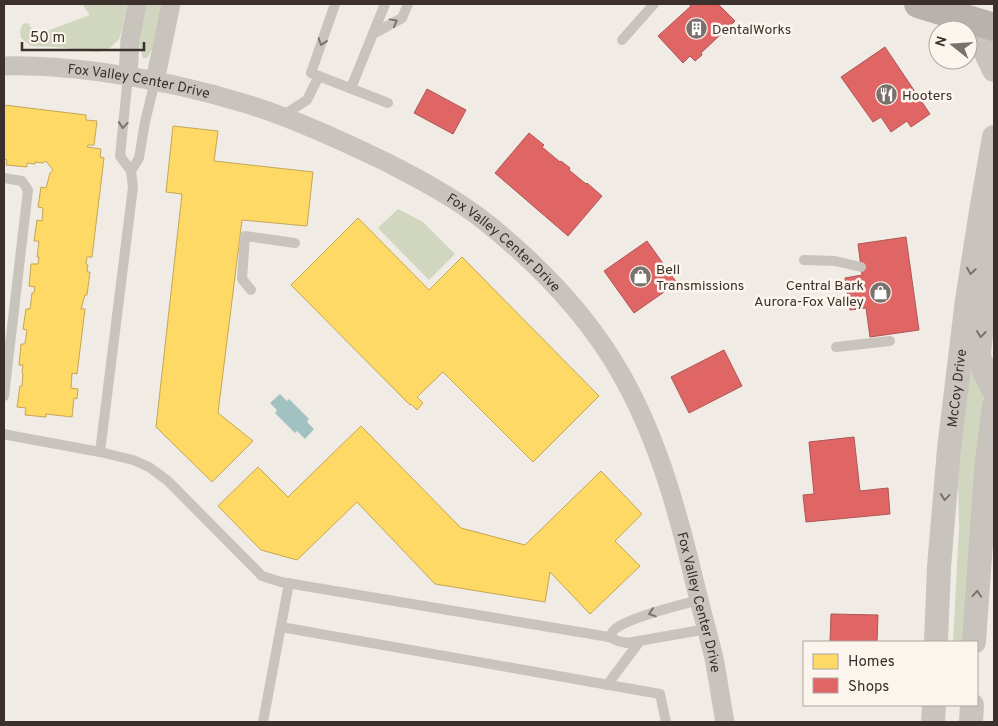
<svg xmlns="http://www.w3.org/2000/svg" width="998" height="726" font-family="Overpass,sans-serif">
<style>
.green{fill:#d1d6bf}
.water{fill:#a1c2c1}
.homes{fill:#ffd966;stroke:#c4a654}
.shops{fill:#e06666;stroke:#ae5654}
.lines{fill:none;stroke-linecap:round;stroke-linejoin:round}
.service{stroke:#c9c3be;stroke-width:10}
.minor{stroke:#c9c3be;stroke-width:19}
.tertiary{stroke:#c9c3be;stroke-width:24}
.primary{stroke:#b8b1ad;stroke-width:28}
.oneway{stroke:#7b726d}
.labels{text-anchor:middle;stroke-width:5;stroke-linejoin:round;paint-order:stroke}
.poi-label{font-size:14px;fill:#3b302b;stroke:#fbf5ee;text-anchor:start}
.street-label{font-size:14px;fill:#3b302b;stroke:#fbf5ee}
</style>
<rect width="100%" height="100%" fill="#f0ebe5"/>
<g class="green">
<polygon points="82,4 127,4 122,30 119,39 110,48 98,52 56,47 31,46 21,38 20,30 23,24 28,23 36,35 90,15"/>
<polygon points="145,4 162,4 155,44 147,58 143,58 139,44"/>
<polygon points="398,209 423,222 455,254 429,280 378,228"/>
<polygon points="970,339 985,385 977,455 965,642 953,642 959,527 958,482"/>
</g>
<polygon class="water" points="280,394 287,401 289,399 309,419 307,422 314,429 305,439 297,431 295,433 275,413 277,410 270,403"/>
<g class="homes">
<polygon points="4,105 86,115 86,120 97,121 94,145 88,145 87,147 101,149 100,157 104,158 92,257 87,257 86,264 88,265 87,272 90,272 87,295 85,295 81,309 85,309 77,374 72,373 71,388 78,389 77,399 74,398 72,417 46,414 46,417 25,415 26,408 17,407 20,386 22,386 23,373 22,373 23,365 19,365 21,344 25,344 27,330 23,329 26,309 30,309 32,293 34,293 35,287 29,286 31,264 38,264 39,257 37,257 39,241 34,241 37,220 42,221 43,208 38,207 41,187 46,188 50,173 53,170 46,161 43,163 35,162 35,164 27,163 27,167 6,165 7,160 4,159"/>
<polygon points="173,126 218,131 214,161 313,172 307,226 242,220 218,413 253,441 212,482 156,427 182,194 166,192"/>
<polygon points="358,218 429,290 462,257 599,396 533,462 443,372 417,397 423,403 417,410 411,404 410,405 291,285"/>
<polygon points="361,426 461,528 525,545 601,471 642,514 615,541 640,566 590,614 550,572 545,602 435,584 357,502 297,560 261,550 218,506 258,467 288,497"/>
</g>
<g class="shops">
<polygon points="689,4 718,4 735,21 701,53 702,55 695,61 690,56 683,63 658,36 691,6"/>
<polygon points="885,47 930,114 911,127 907,121 891,132 881,117 873,122 841,77"/>
<polygon points="427,89 466,110 453,134 414,113"/>
<polygon points="529,133 544,145 542,147 560,162 561,161 570,168 569,170 586,184 587,183 602,196 568,236 495,173"/>
<polygon points="906,237 919,330 870,337 866,308 850,310 845,278 862,275 858,244"/>
<polygon points="647,241 677,283 634,313 604,271"/>
<polygon points="724,350 742,386 689,413 671,377"/>
<polygon points="854,437 860,491 888,488 890,514 806,522 803,495 814,494 809,442"/>
<polygon points="831,614 878,615 877,642 823,642 830,642"/>
</g>
<g class="lines">
<g class="service">
<polyline points="335,4 311,73 388,103"/>
<polyline points="373,34 402,18 408,4"/>
<polyline points="622,40 654,4"/>
<polyline points="351,88 385,4"/>
<polyline points="282,116 307,100 319,76"/>
<polyline points="131,171 139,158 145,122 155,81"/>
<polyline points="4,178 22,181 28,190 4,396"/>
<polyline points="804,260 835,261 861,267"/>
<polyline points="251,290 242,279 245,236 295,243"/>
<polyline points="836,347 890,341"/>
<polyline points="4,434 13,436 100,452 133,460 149,467 168,481 262,576 281,582 609,637"/>
<polyline points="100,452 133,187 131,171 120,156 128,76"/>
<path d="M699,600C680,605 626,618 614,630C612,632 611,635 609,637L618,641L627,643L707,629"/>
<polyline points="281,627 660,694 666,722"/>
<polyline points="607,685 640,641"/>
<polyline points="263,722 289,583"/>
</g>
<g class="minor">
<path id="s1" d="M4,66C36,65 69,68 101,72C152,79 202,90 250,105C297,120 342,141 386,162C421,180 457,199 488,224C540,266 588,316 621,374C658,439 678,512 695,584C701,609 708,633 714,658C718,679 721,701 725,722"/>
<polyline points="128,76 130,40 137,4"/>
<polyline points="155,81 171,4"/>
</g>
<g class="tertiary">
<polyline points="961,18 973,38 985,51 994,70"/>
<polyline points="992,225 990,269 981,334 979,355 984,371 994,391"/>
<path id="s2" d="M936,642L939,567L949,449L967,300L982,205L994,137"/>
<polyline points="974,642 986,471 994,405"/>
<polyline points="933,722 934,705"/>
<polyline points="971,722 972,705"/>
</g>
<polyline class="primary" points="918,4 994,27"/>
</g>
<defs><path id="oneway-chevron" d="M-2-3.5L2.5 0L-2 3.5" fill="none" stroke-width="1.6" stroke-linecap="round" stroke-linejoin="round" transform="scale(1.25)"/></defs>
<g class="oneway">
<use href="#oneway-chevron" transform="translate(394 22) rotate(-29)"/>
<use href="#oneway-chevron" transform="translate(322 42) rotate(109)"/>
<use href="#oneway-chevron" transform="translate(123 125) rotate(95)"/>
<use href="#oneway-chevron" transform="translate(971 271) rotate(99)"/>
<use href="#oneway-chevron" transform="translate(981 334) rotate(96)"/>
<use href="#oneway-chevron" transform="translate(945 497) rotate(95)"/>
<use href="#oneway-chevron" transform="translate(977 594) rotate(-86)"/>
<use href="#oneway-chevron" transform="translate(652 613) rotate(162)"/>
</g>
<defs>
<symbol id="building-disc" viewBox="-11 -11 22 22"><circle r="9.5" fill="#7a716c" stroke="#fbf5ee"/><path d="M-4-6H4V6H1V3H-1V6H-4ZM-2.5-4.3h1.7v1.8h-1.7ZM.8-4.3h1.7v1.8H.8ZM-2.5-1h1.7V.8h-1.7ZM.8-1h1.7V.8H.8Z" fill="#fff"/></symbol>
<symbol id="restaurant-disc" viewBox="-11 -11 22 22"><circle r="9.5" fill="#7a716c" stroke="#fbf5ee"/><path d="M-5-6h1v4h1v-4h1v4h1v-4h1v5L-1.5 .5V6h-2V.5L-5-1ZM5-6V6H3V1.5H1.5Q1.5-4 5-6Z" fill="#fff"/></symbol>
<symbol id="shop-disc" viewBox="-11 -11 22 22"><circle r="9.5" fill="#7a716c" stroke="#fbf5ee"/><path d="M-5-2.5h2.3a2.7 3.5 0 0 1 5.4 0H5L5.5 6h-11ZM-1.5-2.5h3a1.5 2.3 0 0 0-3 0Z" fill="#fff"/></symbol>
</defs>
<g fill-rule="evenodd">
<use href="#building-disc" x="684" y="16" width="25" height="25"/>
<use href="#restaurant-disc" x="874" y="82" width="25" height="25"/>
<use href="#shop-disc" x="628" y="264" width="25" height="25"/>
<use href="#shop-disc" x="868" y="280" width="25" height="25"/>
</g>
<g class="labels">
<g class="poi-label">
<text x="712" y="34">DentalWorks</text>
<text x="902" y="100">Hooters</text>
<text x="656" y="274">Bell<tspan x="656" dy="16">Transmissions</tspan></text>
<text x="864" y="290" text-anchor="end">Central Bark<tspan x="864" dy="16">Aurora-Fox Valley</tspan></text>
</g>
<g class="street-label">
<text dy="5" stroke="none"><textPath href="#s1" startOffset="136">Fox Valley Center Drive</textPath></text>
<text dy="5" stroke="none"><textPath href="#s1" startOffset="541">Fox Valley Center Drive</textPath></text>
<text dy="5" stroke="none"><textPath href="#s2" startOffset="255">McCoy Drive</textPath></text>
<text dy="5" stroke="none"><textPath href="#s1" startOffset="961">Fox Valley Center Drive</textPath></text>
</g>
</g>
<rect width="998" height="726" fill="none" stroke="#3b302b" stroke-width="10"/>
<rect x="803" y="641" width="175" height="65" fill="#fbf5ee" stroke="#aea6a0"/>
<rect x="813" y="654" width="25" height="15" fill="#ffd966" stroke="#aea6a0"/>
<text x="848" y="666" font-size="15" fill="#3b302b">Homes</text>
<rect x="813" y="678" width="25" height="15" fill="#e06666" stroke="#aea6a0"/>
<text x="848" y="691" font-size="15" fill="#3b302b">Shops</text>
<g transform="translate(953 45) rotate(287)"><circle r="24" fill="#fbf5ee" stroke="#aea6a0"/>
<path d="M0-4L9 19L0 12L-9 19Z" fill="#7a716c"/>
<text y="-8" font-size="14" font-weight="bold" text-anchor="middle" fill="#3b302b">N</text>
</g>
<path d="M22 42v8h122v-8" fill="none" stroke="#3b302b" stroke-width="2.5"/>
<text x="30" y="42" font-size="15" fill="#3b302b" stroke="#fbf5ee" stroke-width="4" paint-order="stroke">50 m</text>
</svg>
